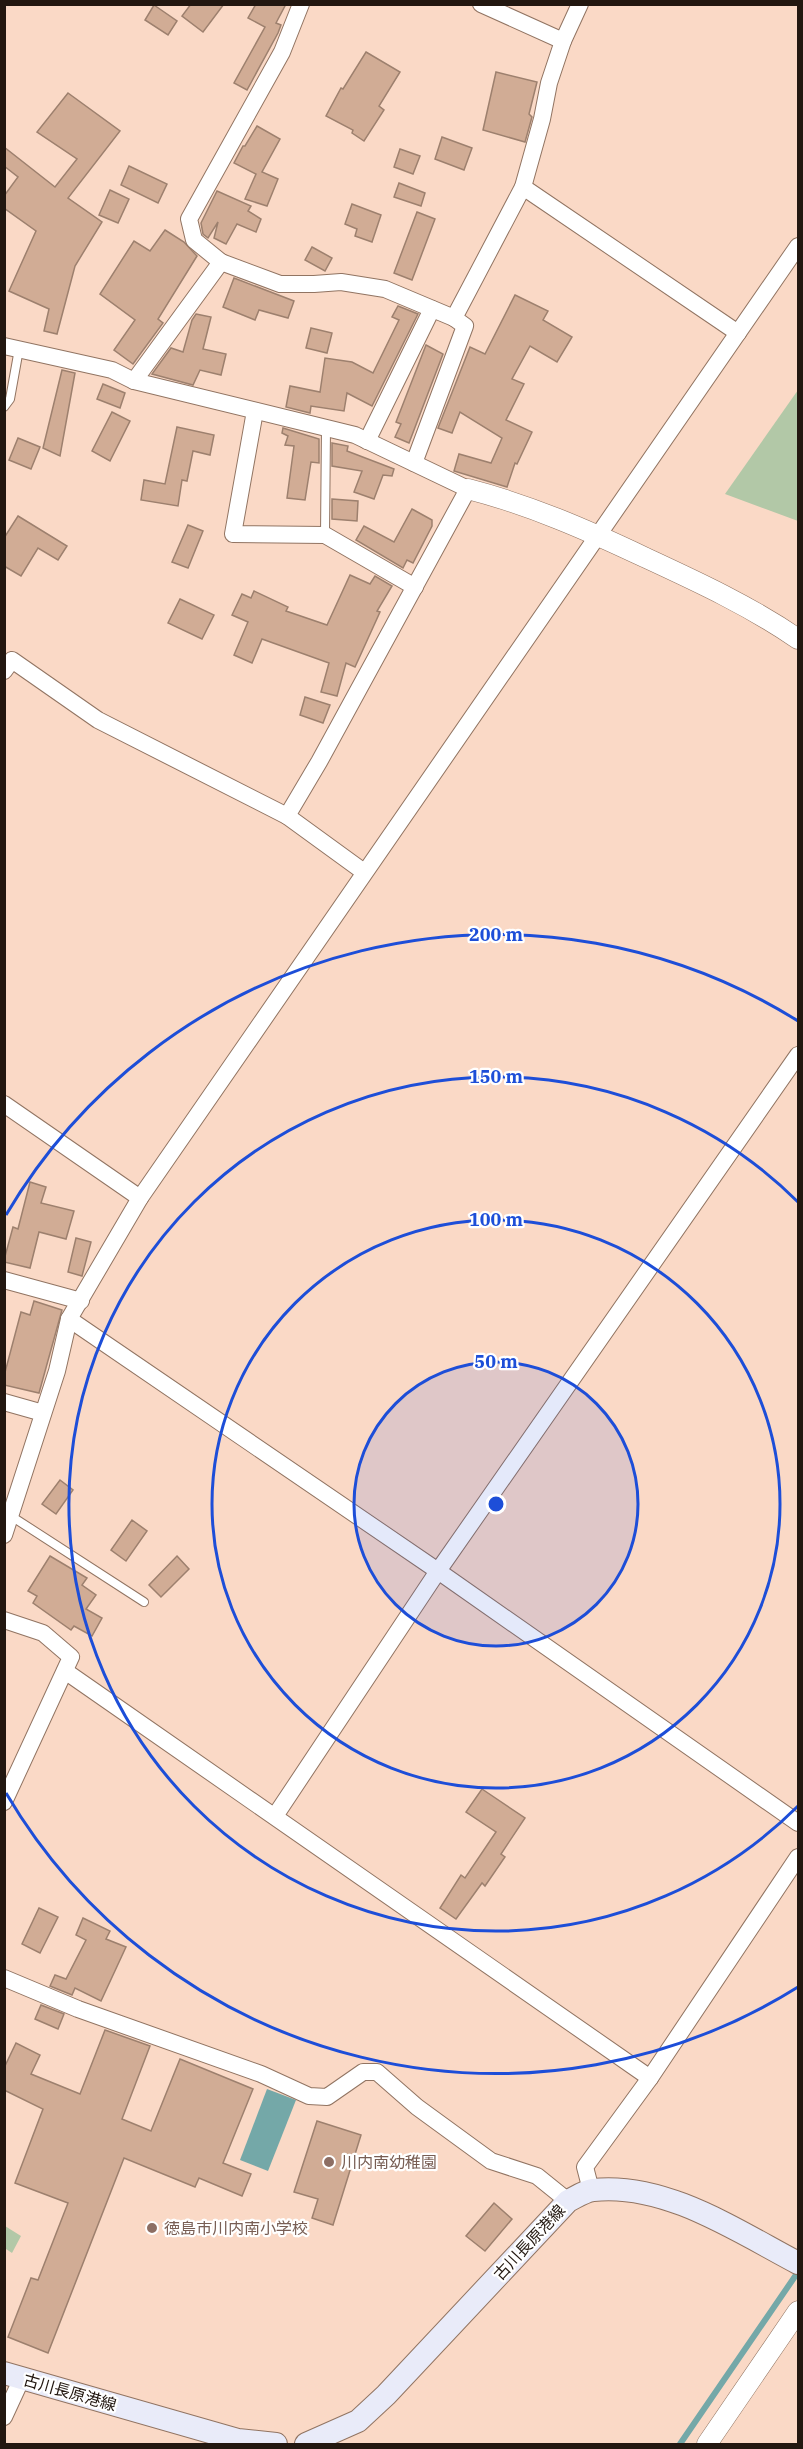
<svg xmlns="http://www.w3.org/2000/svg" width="803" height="2449" font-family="'IBM Plex Serif','Noto Sans JP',serif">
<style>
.green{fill:#b2c8a7}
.water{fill:#74a8a8}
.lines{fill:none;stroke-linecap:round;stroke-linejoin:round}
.stream{stroke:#74a8a8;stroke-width:6}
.building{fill:#d1ac95;stroke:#9d806e;stroke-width:1.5}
.service-casing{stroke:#917462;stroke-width:10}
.minor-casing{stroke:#917462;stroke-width:18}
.tertiary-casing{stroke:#917462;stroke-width:21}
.secondary-casing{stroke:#917462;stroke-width:24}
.service{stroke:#fff;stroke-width:8}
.minor{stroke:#fff;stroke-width:16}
.tertiary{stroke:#fff;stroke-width:20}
.secondary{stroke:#e9ebf9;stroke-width:22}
.ring{fill:none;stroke:#1d4ed8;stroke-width:3}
.education-dot{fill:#8d6e63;stroke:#fff;stroke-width:2}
.labels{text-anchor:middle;stroke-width:4.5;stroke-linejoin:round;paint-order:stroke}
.education-label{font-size:16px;fill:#785e54;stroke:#fff;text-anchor:start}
.street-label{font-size:16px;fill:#221710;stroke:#fff}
.centre{fill:#1d4ed8;stroke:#fff;stroke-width:3}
.ring-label{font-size:18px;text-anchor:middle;font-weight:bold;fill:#1d4ed8;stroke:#fff;stroke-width:4.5;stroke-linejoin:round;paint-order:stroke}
</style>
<rect width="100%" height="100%" fill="#fad9c6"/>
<g class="green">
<polygon points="798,390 798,521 725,494"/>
<polygon points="5,2226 21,2236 12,2253 6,2249 5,2252"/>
</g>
<polygon class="water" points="267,2089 296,2100 268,2171 240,2160"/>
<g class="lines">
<polyline class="stream" points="680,2444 798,2272"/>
</g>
<g class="building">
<polygon points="191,4 224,4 203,32 182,16"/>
<polygon points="256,4 286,4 276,23 281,25 278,33 247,90 234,83 265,27 248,18"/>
<polygon points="154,5 177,21 168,35 145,20"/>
<polygon points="366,52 400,72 379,106 384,110 364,141 352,133 353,130 326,116 341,88 343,89"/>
<polygon points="496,72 537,82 529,114 532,117 525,142 483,130"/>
<polygon points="68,93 120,131 68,198 102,222 75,266 57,334 44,331 49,309 9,291 36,231 4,208 4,196 18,177 4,166 4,147 55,187 77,159 37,132"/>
<polygon points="257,126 280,139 262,172 278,179 267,206 245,199 256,174 234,163 243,146 245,146"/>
<polygon points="442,137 472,148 464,170 435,159"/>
<polygon points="400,149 420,156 413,174 394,167"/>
<polygon points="129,166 167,184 158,203 121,185"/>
<polygon points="399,183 425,193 421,206 394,197"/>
<polygon points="110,190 129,199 118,223 99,215"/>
<polygon points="217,191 251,206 248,211 261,219 256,232 237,224 226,244 214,238 218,222 208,238 203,234 201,223"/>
<polygon points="352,204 381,215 372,242 355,236 357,229 345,224"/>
<polygon points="417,212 435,219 412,280 394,273"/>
<polygon points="165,230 184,242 197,256 158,319 163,323 133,364 114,350 135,320 100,294 134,241 150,251"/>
<polygon points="312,247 332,258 325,271 305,260"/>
<polygon points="234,278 294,301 288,318 259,310 255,320 223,307"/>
<polygon points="515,295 548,311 543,320 572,337 557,362 530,346 512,379 524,384 506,420 532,432 517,464 515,463 507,487 454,471 459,454 491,463 502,438 460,412 452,433 438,428 470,347 485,354"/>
<polygon points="398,306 418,314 372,406 347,393 344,411 311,406 310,413 286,407 290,386 320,392 325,358 352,362 373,373 399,320 392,317"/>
<polygon points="196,314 211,317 203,349 226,354 221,375 200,370 193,385 152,374 171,348 183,352 192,320"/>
<polygon points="311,328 332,333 327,353 306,348"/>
<polygon points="426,345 443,354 409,443 395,437 401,424 396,422"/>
<polygon points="62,370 75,373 60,456 43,448"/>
<polygon points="103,384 125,393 120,408 97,399"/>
<polygon points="112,412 130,421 110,461 92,451"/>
<polygon points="177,427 214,435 210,455 193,451 187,481 182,480 178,506 141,500 144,480 165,484"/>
<polygon points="283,428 319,439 319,463 311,462 305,500 287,498 294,446 285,445 288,436 282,433"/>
<polygon points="18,438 40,447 31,469 9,460"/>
<polygon points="332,443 348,446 347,451 394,469 392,476 383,475 374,499 354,492 362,471 332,466"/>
<polygon points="332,499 358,501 357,521 332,519"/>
<polygon points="412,509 432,520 432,526 413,563 407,560 403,568 356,540 364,526 394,542"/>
<polygon points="18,516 67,546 58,560 38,548 21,576 4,566 4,538"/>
<polygon points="188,525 203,531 188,568 172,562"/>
<polygon points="350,575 370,584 375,576 392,586 377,611 380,612 355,667 346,663 337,696 321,692 329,663 262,639 252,663 234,655 248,622 232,615 242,594 251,598 254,591 288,607 286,611 327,625"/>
<polygon points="180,599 214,615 202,639 168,623"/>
<polygon points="305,697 330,705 323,723 300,715"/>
<polygon points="30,1182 46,1187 41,1203 74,1211 66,1239 39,1232 30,1268 4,1262 4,1260 13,1227 18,1229"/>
<polygon points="76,1238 91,1242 82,1276 68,1272"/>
<polygon points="34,1301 62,1310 39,1393 4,1385 4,1376 21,1312 30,1315"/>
<polygon points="60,1480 73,1490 56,1514 42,1504"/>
<polygon points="132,1520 147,1531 126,1561 111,1550"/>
<polygon points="50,1556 87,1578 82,1585 96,1595 86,1609 102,1618 92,1636 74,1626 71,1630 33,1603 37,1596 28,1591"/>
<polygon points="177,1556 189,1569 161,1597 149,1585"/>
<polygon points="482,1789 525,1818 501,1854 505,1857 485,1886 482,1883 456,1919 440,1908 461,1875 465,1878 496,1832 466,1812"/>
<polygon points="39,1908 58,1917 40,1953 22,1944"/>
<polygon points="83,1918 110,1931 106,1939 126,1947 101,2001 75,1988 72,1995 50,1986 55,1975 66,1979 86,1940 76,1935"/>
<polygon points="41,2005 64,2014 58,2029 35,2019"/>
<polygon points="105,2030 150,2046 122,2119 151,2131 180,2059 253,2089 223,2163 251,2174 242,2196 199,2178 195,2187 124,2158 48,2353 8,2337 31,2278 38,2280 68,2203 15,2183 43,2109 4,2090 4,2068 16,2043 40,2055 31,2074 80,2094"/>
<polygon points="317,2121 361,2135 333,2225 312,2218 318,2199 294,2192"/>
<polygon points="494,2203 512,2219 485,2251 466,2236"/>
</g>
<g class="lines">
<defs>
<g id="service">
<polyline points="4,407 10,399 19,349"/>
<polyline points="325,535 326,428"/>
<polyline points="11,1516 144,1602"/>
</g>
<g id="minor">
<polyline points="481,4 563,41"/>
<polyline points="523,187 738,333"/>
<polyline points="221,262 280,284 314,284 341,282 385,289 454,318"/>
<polyline points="4,346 112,370 134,381 355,435 468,489 319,762 287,816 98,720 12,660 4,671"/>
<polyline points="134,381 221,262 194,240 189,219 282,52 301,4"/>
<polyline points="255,411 233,534 325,535 415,587"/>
<polyline points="367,441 432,309"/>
<polyline points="414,463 465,326 454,318 523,187 542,119 549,83 563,41 580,4"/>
<polyline points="287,816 364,872"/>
<polyline points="4,1104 140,1198"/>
<polyline points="4,1280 81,1301"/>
<polyline points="69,1319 438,1571 798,1823"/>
<polyline points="4,1402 43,1413"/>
<polyline points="4,1535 57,1371 69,1319 140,1198 798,246"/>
<polyline points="4,1620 43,1633 71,1657 4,1802"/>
<polyline points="65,1671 650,2078"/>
<polyline points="275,1816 438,1571 798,1055"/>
<polyline points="4,1978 78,2009 261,2074 309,2096 327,2097 363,2072 377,2072 417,2107 491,2161 537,2176 568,2201"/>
<polyline points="591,2190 585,2167 650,2078 798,1857"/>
<polyline points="4,2417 22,2378"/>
</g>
<g id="tertiary">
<path d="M468,489C530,505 587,530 644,557C698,582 750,606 798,639"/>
<polyline points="707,2444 798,2311"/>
</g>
<g id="secondary">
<polyline points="4,2373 238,2440 276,2444"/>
<path d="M306,2444L358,2421L386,2395L568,2201C576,2197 585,2191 593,2190C665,2182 737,2231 798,2263"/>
</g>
</defs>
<use href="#service" class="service-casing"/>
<use href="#minor" class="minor-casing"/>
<use href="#tertiary" class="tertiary-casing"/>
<use href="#secondary" class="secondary-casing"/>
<use href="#service" class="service"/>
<use href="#minor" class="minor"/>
<use href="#tertiary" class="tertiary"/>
<use href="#secondary" class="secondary"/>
</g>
<circle cx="496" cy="1504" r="142" fill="#1d4ed8" fill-opacity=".12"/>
<g class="ring">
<circle cx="496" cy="1504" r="142"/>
<circle cx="496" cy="1504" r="284"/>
<path d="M798 1806A427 427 0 1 1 798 1202"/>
<path d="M798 1987A569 569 0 0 1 6 1793M6 1215A569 569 0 0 1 798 1021"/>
</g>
<g class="education-dot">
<circle cx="329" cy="2162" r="6"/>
<circle cx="152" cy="2228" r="6"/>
</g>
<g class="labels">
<g class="education-label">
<text x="341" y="2168">川内南幼稚園</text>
<text x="164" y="2234">徳島市川内南小学校</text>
</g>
<g class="street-label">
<text transform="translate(529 2242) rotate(-47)" y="6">古川長原港線</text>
<text transform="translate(70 2392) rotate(16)" y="6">古川長原港線</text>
</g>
</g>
<circle cx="496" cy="1504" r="9" class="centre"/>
<g class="ring-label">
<text x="496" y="941">200 m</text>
<text x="496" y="1083">150 m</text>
<text x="496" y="1226">100 m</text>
<text x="496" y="1368">50 m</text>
</g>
<rect width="803" height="2449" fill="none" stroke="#221710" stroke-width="12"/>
</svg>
